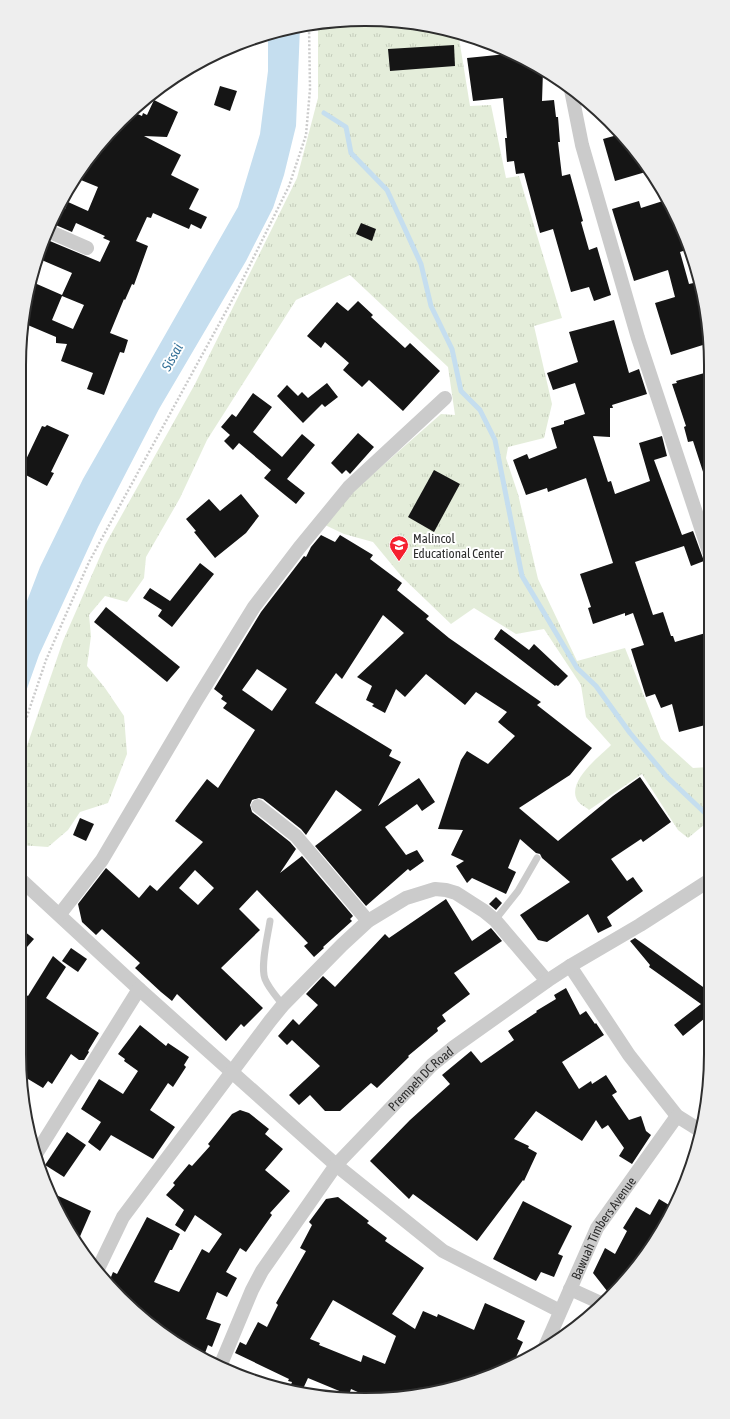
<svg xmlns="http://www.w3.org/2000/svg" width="730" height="1419" font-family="'Asap Condensed',sans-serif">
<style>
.grass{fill:url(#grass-tufts)}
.water{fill:#c5deef}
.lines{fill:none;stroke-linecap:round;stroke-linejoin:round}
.stream{stroke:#c5deef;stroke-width:5}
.building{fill:#151515;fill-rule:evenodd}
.path{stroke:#cbcbcb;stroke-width:2.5;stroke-dasharray:2 2;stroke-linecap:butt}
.service{stroke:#cbcbcb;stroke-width:7}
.minor{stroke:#cbcbcb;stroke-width:14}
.labels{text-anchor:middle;stroke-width:4;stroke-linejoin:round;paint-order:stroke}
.poi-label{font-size:13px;fill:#2e2e2e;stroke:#fff;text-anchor:start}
.street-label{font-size:13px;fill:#2e2e2e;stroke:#fff}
.water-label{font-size:14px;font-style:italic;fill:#357198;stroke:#fff}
.rim{fill:none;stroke:#2e2e2e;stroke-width:2}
</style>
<defs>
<pattern id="grass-tufts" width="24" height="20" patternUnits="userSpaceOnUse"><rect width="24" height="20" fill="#e4edda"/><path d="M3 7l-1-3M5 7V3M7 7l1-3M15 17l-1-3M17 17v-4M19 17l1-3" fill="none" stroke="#c4ccbb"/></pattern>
</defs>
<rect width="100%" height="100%" fill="#fff"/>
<path class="grass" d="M388,20L458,32L470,106L491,105L506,178L519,176L562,318L534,326L552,404L544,438L508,447L506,458L518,494L538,579L577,661L625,648L661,739L693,768L709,767L710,820L688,838L678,830L642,774L589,810C586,807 579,804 577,800C567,781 599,757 611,745L586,717L581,685L544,629L516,634L474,608L451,624L402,577L373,542L344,534L325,525L349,495L441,414L455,415L448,367L350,275L296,300L207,440L180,498L146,557L144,578L127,602L105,596L89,615L91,636L87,666L105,688L124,716L127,754L108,803L80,812L68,830L48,847L19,845V769L63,641L105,545L195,384L297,178L318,98V22Z"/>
<polygon class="water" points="300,27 296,126 284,175 273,208 246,261 159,409 98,527 39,655 19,711 19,622 40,567 83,479 238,207 260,134 268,71 268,34"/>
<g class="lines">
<polyline class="stream" points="324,113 346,127 351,153 387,190 421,264 431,306 452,349 461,391 480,410 495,440 522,576 577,668 596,686 630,733 667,777 705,813 710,821"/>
</g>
<g class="building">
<polygon points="454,45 455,66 390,71 388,49"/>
<polygon points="507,50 518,55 543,71 542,101 554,100 556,117 558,117 560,142 558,142 562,176 570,174 583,221 581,222 589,250 597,247 611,295 594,301 589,287 571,292 553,229 540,233 524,173 516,174 514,161 507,162 505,138 507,138 503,98 473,101 467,58 507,54"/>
<polygon points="220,86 237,91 230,111 214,105"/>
<path d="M154,100L178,112L167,137L144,136L181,155L171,175L199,189L189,209L207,217L201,229L191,224L189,229L153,213L151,218L147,217L136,241L148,246L134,285L132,284L125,300L124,299L110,333L128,340L124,353L120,352L104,395L87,389L93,373L61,361L67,344L56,343V337L23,323L30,281L62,295L72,273L37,258L45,239L100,262L110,241L103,238L105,236L76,223L72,232L51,223L58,206L65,209L68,202L88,211L98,187L76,178L91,154L131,111L142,116L143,113L147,115ZM62,296L84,305L73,329L52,320Z"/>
<polygon points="621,134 640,155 649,171 615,181 603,139"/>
<polygon points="666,200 685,233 689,249 680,252 689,284 698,282 708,320 708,331 702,332 706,344 671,355 655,303 675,297 668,270 634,281 612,209 639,201 641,208"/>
<polygon points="361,223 376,229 372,241 356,234"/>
<polygon points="358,301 373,315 371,317 405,348 410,343 440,371 403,411 369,380 362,387 343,370 349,363 325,342 321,348 307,336 337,302 348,311"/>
<polygon points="614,320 629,373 639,369 647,394 612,405 613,408 610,408 610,437 593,436 608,482 611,481 615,494 650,481 639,443 662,436 667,456 654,460 682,535 693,531 704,561 691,566 684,546 635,562 653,615 663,612 671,636 673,636 675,642 709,632 709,724 679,732 672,704 661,708 655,694 646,697 631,649 644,645 633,613 625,616 625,613 593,624 588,608 591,607 580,574 613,563 586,478 548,492 547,488 526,495 513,460 527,454 529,459 557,448 551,428 564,424 564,421 585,414 575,383 553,390 547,373 578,362 569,332"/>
<polygon points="708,372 708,480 706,481 693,441 688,442 684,427 686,426 672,384 677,383 676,381"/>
<polygon points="327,383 338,397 325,407 322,404 303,423 277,396 287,385 298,396 302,392 308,398"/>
<polygon points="253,393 272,407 253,432 282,457 302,434 315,445 287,479 305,493 296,504 264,478 271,470 239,443 233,450 224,441 230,435 221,427 232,414 236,417"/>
<polygon points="47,425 69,435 51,472 54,473 47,486 20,472 42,426 45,427"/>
<polygon points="358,433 374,447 350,474 346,470 342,474 331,463"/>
<polygon points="434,470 460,484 434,532 408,517"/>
<polygon points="241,494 259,516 246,533 215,558 194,532 196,531 186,519 209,499 220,511"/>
<path d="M321,535L335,542L340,535L373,555L370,559L402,583L397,590L429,616L426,619L449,638L541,702L537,705L592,748L570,775L519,808L558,841L613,796L640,777L671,822L643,842L641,839L611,859L627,881L633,877L643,891L607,917L612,926L598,933L588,914L547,942L538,940L520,915L570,882L542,858L540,854L536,853L520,839L508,868L516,872L506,894L472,878L467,883L456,866L464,861L451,855L463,830L438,829L461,760L467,751L488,764L515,736L498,722L507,712L476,692L465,705L426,674L405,697L396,689L385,713L372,706L374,704L366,700L372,686L357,677L404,633L383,615L342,679L336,673L315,703L392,750L389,756L401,762L378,806L419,778L435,802L422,811L417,804L385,827L406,855L417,850L424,861L410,871L408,869L366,906L315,846L362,810L336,790L306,835L301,829L263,799L259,798L252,800L250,805L252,812L290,842L296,849L280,873L302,856L353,916L350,919L352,921L323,947L324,948L314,957L304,946L308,943L257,890L239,909L260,930L221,968L263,1008L244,1027L241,1024L226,1041L177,994L172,1001L161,992L135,968L140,963L102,929L96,935L82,922L78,904L106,868L139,898L150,885L157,891L203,842L175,821L207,779L218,788L255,730L223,708L227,703L221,699L223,696L214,689L261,612L304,556L306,557L311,547ZM257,669L287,689L272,711L242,690ZM195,870L214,888L198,905L179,888Z"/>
<polygon points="200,563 214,574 172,627 158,616 162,610 143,598 150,588 170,601"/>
<polygon points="106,607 180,667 167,682 94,622"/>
<polygon points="501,629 529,650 534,644 568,676 558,686 556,685 555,686 494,639"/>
<polygon points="80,818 94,824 86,841 73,835"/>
<polygon points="496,897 502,903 496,910 489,904"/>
<polygon points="446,899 472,941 491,928 502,941 454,973 470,994 442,1015 446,1021 437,1028 438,1031 408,1056 409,1057 377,1088 371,1083 340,1111 325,1111 310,1095 299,1105 289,1095 320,1066 292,1040 287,1045 278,1036 293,1019 299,1025 318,1005 306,994 323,976 335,987 385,934 389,938"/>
<polygon points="19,927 34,939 19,956"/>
<polygon points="635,938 710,992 710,1014 683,1036 674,1025 701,1004 649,967 650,965 630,941"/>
<polygon points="71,948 87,959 78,972 62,961"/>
<polygon points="53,956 66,967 46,998 99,1033 88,1051 89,1052 84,1060 79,1060 71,1054 52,1084 48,1081 43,1088 23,1076 19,1054 19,990 28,996"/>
<polygon points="566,988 580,1015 586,1011 595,1024 596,1023 604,1035 562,1062 579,1089 591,1081 592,1084 606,1075 617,1092 612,1095 629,1120 641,1116 646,1131 651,1135 632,1164 619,1156 624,1148 608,1125 602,1129 596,1120 582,1141 536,1111 514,1139 529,1146 528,1148 537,1153 524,1181 523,1180 477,1241 413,1194 409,1199 370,1161 410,1120 450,1084 442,1075 471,1051 481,1063 514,1040 508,1031 537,1012 536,1011 556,999 554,995"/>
<polygon points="140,1025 166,1046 168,1043 189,1057 184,1065 186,1067 173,1087 168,1083 150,1110 175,1127 153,1159 111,1135 100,1151 88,1142 101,1122 81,1109 99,1079 123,1094 138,1071 124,1061 125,1059 118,1054"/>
<polygon points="240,1110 249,1113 269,1129 265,1134 283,1149 265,1170 290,1191 270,1213 272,1215 246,1252 240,1248 226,1272 237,1278 227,1297 217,1292 206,1319 221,1324 212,1347 208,1345 205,1353 202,1352 201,1355 173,1342 109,1282 113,1272 117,1274 147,1217 180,1234 172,1250 170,1250 154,1282 179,1292 202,1249 209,1253 222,1234 195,1215 185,1232 175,1225 184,1210 166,1195 175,1185 173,1183 189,1164 192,1166 210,1146 208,1144 232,1114"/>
<polygon points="67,1132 86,1145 64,1177 45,1165"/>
<polygon points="52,1193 91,1211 78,1241 70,1227"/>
<path d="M338,1197L369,1221L367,1223L387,1238L385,1241L424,1268L392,1314L415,1329L423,1311L437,1317L438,1314L474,1330L485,1303L525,1321L517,1339L523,1342L512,1366L498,1374L388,1399L371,1398L351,1389L349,1395L308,1378L302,1391L289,1390L292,1382L288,1381L289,1379L235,1353L240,1342L246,1345L258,1322L267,1327L278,1305L276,1303L306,1251L300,1248L312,1225L309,1222L326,1199ZM333,1300L396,1336L385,1364L363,1355L361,1362L319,1345L320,1343L310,1339Z"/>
<polygon points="659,1199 674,1208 611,1296 593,1273 605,1248 615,1254 627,1231 623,1228 636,1207 650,1215"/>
<polygon points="523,1201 572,1226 558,1254 563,1256 554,1277 541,1272 536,1281 493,1259"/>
</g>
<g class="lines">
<polyline class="path" points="19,740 46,660 89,562 236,293 289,186 306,135 310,89 309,25"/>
<g class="service">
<polyline points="495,920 518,891 537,858"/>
<path d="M270,921C268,935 260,966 265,979C269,989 277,997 283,1005"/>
</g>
<g class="minor">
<polyline points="571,90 582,145 638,338 709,552"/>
<polyline points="48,231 87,248"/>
<polyline points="258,806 296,836 368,921"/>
<polyline points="19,878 139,989 336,1165 443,1251 560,1311"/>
<polyline points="60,914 102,860 196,701 254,607 299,548 349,487 445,398"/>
<polyline points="570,966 629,1055 677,1116 701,1131"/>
<polyline points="36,1154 139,989"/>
<polyline points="97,1271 123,1217 270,1021 283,1005 342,945 368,921 406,898 435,889 446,890 456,893 484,911 495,920 547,981"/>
<polyline points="570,1289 603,1304"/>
<path id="s1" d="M544,1349L597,1228L677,1116"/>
<path id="s2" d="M221,1364L252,1290L262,1271L336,1165L432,1065L454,1047L547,981L570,966L640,925L710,880"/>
</g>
</g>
<defs>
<symbol id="school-pin" viewBox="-11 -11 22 30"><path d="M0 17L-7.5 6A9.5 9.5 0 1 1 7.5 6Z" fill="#f5202f" stroke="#fff"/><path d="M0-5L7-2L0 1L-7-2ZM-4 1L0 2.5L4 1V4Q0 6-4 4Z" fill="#fff"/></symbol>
</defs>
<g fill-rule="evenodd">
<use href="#school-pin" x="388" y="534" width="22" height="30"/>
</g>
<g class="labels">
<g class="poi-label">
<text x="413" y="543">Malincol<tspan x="413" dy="15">Educational Center</tspan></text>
</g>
<g class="street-label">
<text dy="5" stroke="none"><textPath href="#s2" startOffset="352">Prempeh DC Road</textPath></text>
<text dy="5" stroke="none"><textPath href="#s1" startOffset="135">Bawuah Timbers Avenue</textPath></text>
</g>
<g class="water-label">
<text transform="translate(172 357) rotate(-61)" y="5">Sissai</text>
</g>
</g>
<path d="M0 0H730V1419H0ZM365 26H365A339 339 0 0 1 704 365V1054A339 339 0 0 1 365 1393H365A339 339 0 0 1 26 1054V365A339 339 0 0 1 365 26Z" fill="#eee" fill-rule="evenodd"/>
<path class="rim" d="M365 26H365A339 339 0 0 1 704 365V1054A339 339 0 0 1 365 1393H365A339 339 0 0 1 26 1054V365A339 339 0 0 1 365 26Z"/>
</svg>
